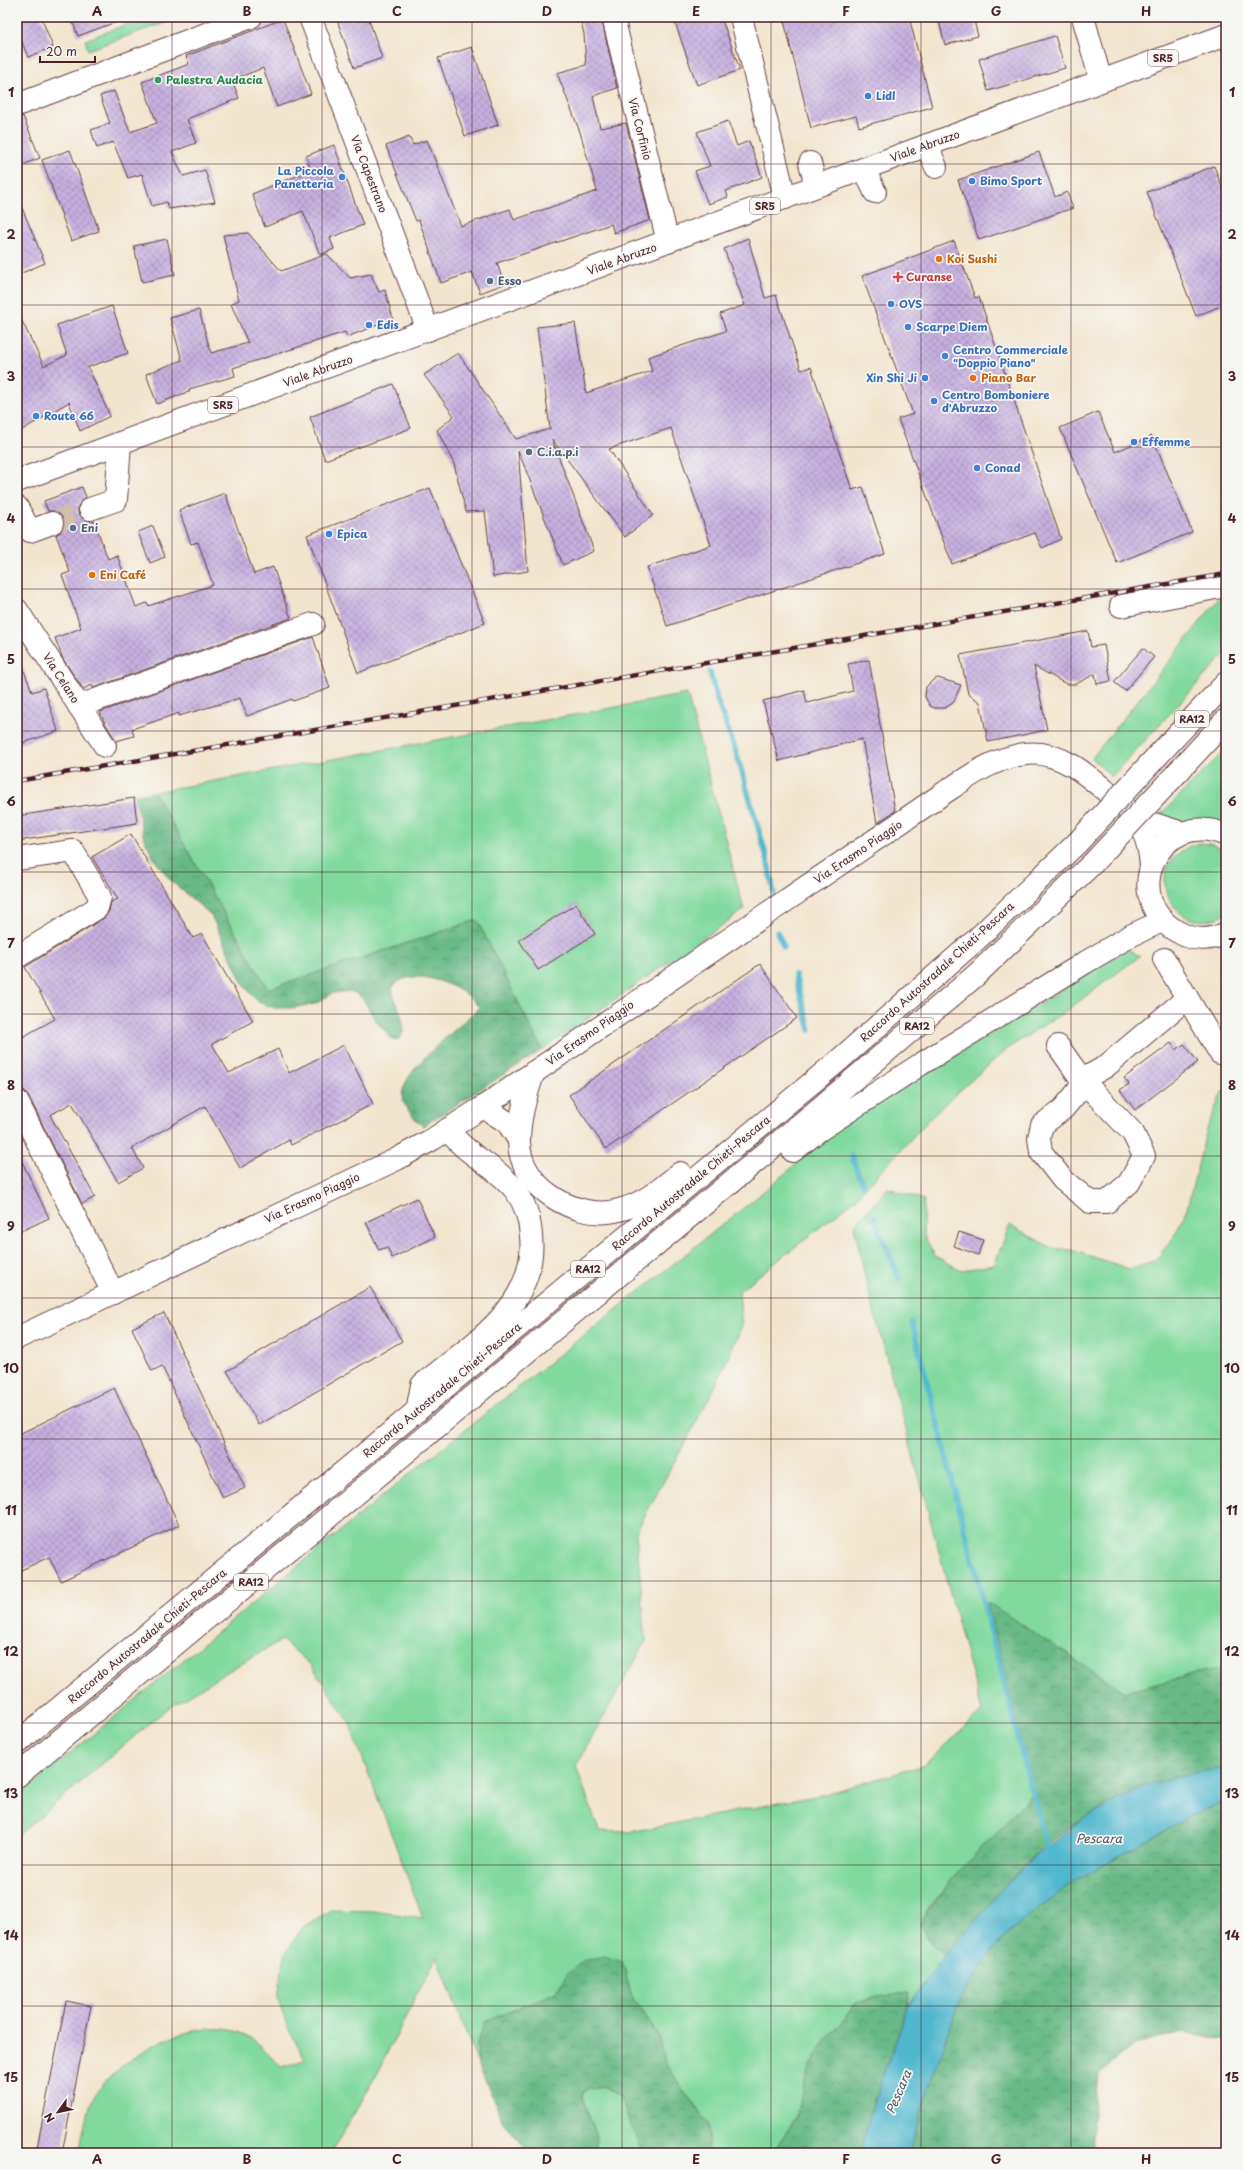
<svg xmlns="http://www.w3.org/2000/svg" width="1243" height="2170" font-family="'Playpen Sans',sans-serif">
<style>
.green{fill:#81d99e;stroke:#667c64;fill-rule:evenodd}
.forest{fill:url(#forest-crowns);stroke:#596c58}
.water{fill:#50b7ce;stroke:#4d6b7c}
.lines{fill:none;stroke-linecap:round;stroke-linejoin:round}
.stream{stroke:#50b7ce;stroke-width:5.5}
.building{fill:url(#building-cross-hatch)}
.minor-tunnel{stroke:#d0bdad;stroke-width:22;stroke-dasharray:22 11;stroke-linecap:butt}
.minor-casing{stroke:#633d43;stroke-width:24}
.major-casing{stroke:#633d43;stroke-width:24}
.highway-casing{stroke:#633d43;stroke-width:24}
.minor{stroke:#fff;stroke-width:22}
.major{stroke:#fff;stroke-width:22}
.highway{stroke:#fff;stroke-width:22}
.rail-casing{stroke:#4a1f2b;stroke-width:4.5}
.rail{stroke:#f6f6f2;stroke-width:3;stroke-dasharray:9;stroke-linecap:butt}
.highway-bridge-casing{stroke:#633d43;stroke-width:24;stroke-linecap:butt}
.highway-bridge{stroke:#fff;stroke-width:22}
.grid{fill:none;stroke:#4a1f2b;stroke-width:1;stroke-opacity:0.55}
.leisure-dot{fill:#2e9e5b;stroke:#f6f6f2;stroke-width:1.5}
.shop-dot{fill:#3f7fe0;stroke:#f6f6f2;stroke-width:1.5}
.food-dot{fill:#e8710a;stroke:#f6f6f2;stroke-width:1.5}
.health-dot{fill:#e0444e;stroke:#f6f6f2;stroke-width:1.5}
.service-dot{fill:#5c6f8a;stroke:#f6f6f2;stroke-width:1.5}
.labels{text-anchor:middle;stroke-width:3.5;stroke-linejoin:round;paint-order:stroke}
.shield{fill:#f6f6f2;stroke:#7e6067;stroke-width:1}
.shield-label{font-size:10px;font-weight:bold;fill:#4a1f2b}
.leisure-label{font-size:11px;font-weight:bold;fill:#27864d;stroke:#f6f6f2;text-anchor:start}
.shop-label{font-size:11px;font-weight:bold;fill:#366cbe;stroke:#f6f6f2;text-anchor:start}
.street-label{font-size:11px;fill:#4a1f2b;stroke:#f6f6f2}
.food-label{font-size:11px;font-weight:bold;fill:#c56008;stroke:#f6f6f2;text-anchor:start}
.health-label{font-size:11px;font-weight:bold;fill:#be3a42;stroke:#f6f6f2;text-anchor:start}
.service-label{font-size:11px;font-weight:bold;fill:#4e5e75;stroke:#f6f6f2;text-anchor:start}
.water-label{font-size:12px;font-style:italic;fill:#4c5464;stroke:#f6f6f2}
.neatline{fill:none;stroke:#4a1f2b;stroke-width:1.5}
.grid-label{font-size:13px;text-anchor:middle;font-weight:bold;fill:#4a1f2b}
</style>
<defs>
<pattern id="forest-crowns" width="20" height="18" patternUnits="userSpaceOnUse"><rect width="20" height="18" fill="#68b985"/><path d="M2 6a3 3 0 1 1 6 0M12 15a3 3 0 1 1 6 0" fill="none" stroke="#58966d"/></pattern>
<pattern id="building-cross-hatch" width="8" height="8" patternUnits="userSpaceOnUse"><rect width="8" height="8" fill="#c6b0e0"/><path d="M0 0l8 8M0 8l8-8" fill="none" stroke="#a38fb6"/></pattern>
</defs>
<rect width="100%" height="100%" fill="#f6f6f2"/>
<filter id="ink" filterUnits="userSpaceOnUse"><feTurbulence type="fractalNoise" baseFrequency=".025" numOctaves="2"/><feDisplacementMap in="SourceGraphic" scale="8" xChannelSelector="R" yChannelSelector="G"/><feConvolveMatrix kernelMatrix="1 2 1 2 8 2 1 2 1" color-interpolation-filters="sRGB"/></filter>
<filter id="wash" filterUnits="userSpaceOnUse"><feTurbulence type="fractalNoise" baseFrequency=".012" numOctaves="4" result="noise"/><feDisplacementMap in="SourceGraphic" scale="16" xChannelSelector="R" yChannelSelector="G"/><feGaussianBlur stdDeviation="0.9" result="paint"/><feColorMatrix in="noise" values="0 0 0 0 0 0 0 0 0 0 0 0 0 0 0 0 0 1.4 0 .05"/><feComposite in="paint" operator="in"/></filter>
<g filter="url(#wash)">
<rect width="100%" height="100%" fill="#f2e5ce"/>
<g class="green">
<polygon points="146,17 181,17 88,50 85,40"/>
<polygon points="1226,580 1226,653 1111,777 1092,758 1220,597"/>
<path d="M687,694L744,910L542,1050L477,920L268,989L154,792ZM576,904L595,934L538,970L519,940Z"/>
<polygon points="1226,749 1226,817 1223,824 1197,820 1170,821 1158,817"/>
<path d="M1199,843L1211,844L1226,851V913C1176,946 1132,863 1199,843Z"/>
<path d="M1127,949L1140,956L1066,1011L1008,1048L940,1108L852,1202L739,1291L742,1327L712,1393L636,1532L646,1641L576,1766L599,1831L630,1832L825,1794L925,1765L982,1711L867,1285L854,1226L888,1188L924,1200L923,1234L935,1256L961,1270L994,1265L1010,1225L1052,1248L1072,1250L1130,1269L1155,1260L1171,1241L1185,1216L1207,1129L1220,1096L1226,1089V1668L1207,1671L1125,1692L987,1603L1034,1791L996,1834L961,1868L929,1908L921,1924L932,1946L945,1955L908,2007L909,1993L871,1997L856,2003L841,2025L826,2039L805,2074L803,2093L796,2118L779,2143L776,2153H708L709,2125L674,2078L663,2059L659,2038L652,2024L633,2000L622,1962L567,1974L556,1992L511,2012L477,2043L478,2064L437,1956L367,2092L330,2153H79C82,2139 87,2108 94,2097C119,2056 197,2012 245,2035C258,2041 271,2056 281,2067L305,2060L287,2026L278,1998L284,1955L303,1927L331,1910L373,1911L423,1918L349,1722L312,1666L282,1640L248,1659L167,1709L17,1836V1797L406,1477L751,1202L840,1127Z"/>
<polygon points="602,2086 620,2097 642,2153 593,2153 597,2140 582,2096 586,2089"/>
</g>
<g class="forest">
<path d="M154,792L268,989L477,920L542,1050L423,1126C413,1117 399,1104 403,1090C409,1064 460,1028 479,1007C475,1003 471,997 466,994C446,981 408,966 392,988C394,1004 411,1025 399,1039L393,1040L376,1021L362,997L351,991L333,993L315,1004L292,1008H275L258,1002L243,984L211,915L171,881L154,859L143,835L135,795Z"/>
<path d="M987,1602L1125,1692L1207,1671L1226,1668V1768C1155,1777 1090,1806 1036,1854C1003,1885 975,1921 945,1955L932,1946L921,1924L930,1908L961,1868L996,1834L1034,1791Z"/>
<polygon points="1226,1800 1226,2040 1183,2032 1134,2045 1098,2074 1092,2134 1094,2153 909,2153 929,2087 963,1993 1007,1932 1078,1879 1191,1816"/>
<polygon points="604,1956 622,1962 633,2000 652,2024 659,2038 664,2059 674,2078 709,2125 708,2153 642,2153 620,2097 602,2086 586,2089 582,2096 597,2140 593,2153 530,2153 503,2122 478,2064 477,2043 485,2022 556,1992 567,1974 583,1961"/>
<polygon points="910,1993 908,2007 875,2098 860,2153 776,2153 779,2143 796,2118 803,2093 805,2074 826,2039 841,2025 856,2003 871,1997"/>
</g>
<polygon class="water" points="1226,1768 1226,1800 1191,1816 1078,1879 1007,1932 963,1993 929,2087 909,2153 860,2153 875,2098 908,2007 935,1967 998,1893 1036,1855 1083,1819 1140,1788 1192,1773"/>
<g class="lines">
<g class="stream">
<polyline points="710,672 717,700 736,752 767,858 774,893"/>
<polyline points="777,932 784,947"/>
<polyline points="795,975 810,1030"/>
<polyline points="852,1157 863,1185"/>
<polyline points="874,1217 899,1278"/>
<polyline points="912,1323 1048,1854"/>
</g>
</g>
<g id="blocks">
<g class="building">
<polygon points="17,17 41,17 53,47 28,57 17,30"/>
<polygon points="71,17 124,17 124,19 78,36"/>
<polygon points="336,17 368,17 382,58 354,68"/>
<polygon points="580,17 601,17 617,88 593,96 600,128 626,123 650,220 614,233 611,224 497,263 504,284 480,293 472,272 441,283 419,220 416,221 386,146 409,137 413,145 427,140 461,226 510,209 514,220 597,191 580,132 557,73 586,65 584,34"/>
<polygon points="673,17 721,17 740,70 697,85"/>
<polygon points="783,17 909,17 932,107 859,127 856,116 811,128"/>
<polygon points="938,17 973,17 978,36 945,45"/>
<polygon points="283,19 311,94 277,107 263,68 232,80 239,98 187,119 196,143 172,152 183,176 205,170 215,202 169,209 167,202 152,206 142,174 128,178 113,142 97,148 91,130 110,123 100,96 114,91 130,132 157,123 142,82 189,64 186,56"/>
<polygon points="1055,36 1065,68 988,91 979,59"/>
<polygon points="472,47 498,125 465,136 438,58"/>
<polygon points="23,116 40,158 17,167 17,117"/>
<polygon points="728,121 737,146 749,141 762,177 726,191 728,197 708,204 695,171 710,166 697,132"/>
<polygon points="334,145 363,225 330,238 334,249 320,255 303,211 265,227 252,194 311,170 306,156"/>
<polygon points="70,150 99,231 71,241 42,160"/>
<polygon points="1039,152 1055,197 1067,192 1073,208 979,240 958,180"/>
<polygon points="1214,166 1226,198 1226,304 1196,316 1147,192"/>
<polygon points="17,196 45,263 17,275"/>
<polygon points="248,233 281,271 327,254 350,278 371,274 379,292 385,290 393,319 347,337 345,332 233,368 235,376 189,389 190,391 157,404 146,374 182,360 170,318 199,310 211,353 248,343 231,304 239,300 223,235"/>
<polygon points="748,238 765,298 776,295 801,370 811,367 852,490 863,487 885,554 667,626 647,567 711,545 671,428 609,449 653,515 625,537 552,439 594,551 563,565 518,450 528,571 493,577 485,511 466,512 454,464 437,430 454,416 424,375 458,353 516,439 550,429 537,327 575,323 586,393 652,371 648,357 726,331 720,314 745,305 724,249"/>
<polygon points="167,239 175,275 142,282 134,246"/>
<polygon points="954,241 975,298 979,297 1061,539 1042,548 1035,533 952,564 898,419 913,414 862,276"/>
<polygon points="112,306 128,353 88,367 110,416 80,431 69,402 17,433 17,311 44,366 67,355 57,325"/>
<polygon points="393,384 411,428 325,460 310,417"/>
<polygon points="1098,412 1115,452 1152,436 1192,532 1117,563 1060,428"/>
<polygon points="82,487 86,497 78,506 78,513 87,521 94,521 108,559 117,555 136,607 147,603 148,606 213,585 198,542 191,544 179,510 225,493 254,574 273,567 291,618 93,688 92,685 83,689 63,659 55,638 81,628 62,575 70,572 56,535 62,531 64,519 60,513 54,511 48,511 44,501"/>
<polygon points="430,488 485,623 358,673 307,535"/>
<polygon points="153,526 165,557 150,563 138,532"/>
<polygon points="1088,631 1091,647 1104,645 1111,681 1097,684 1095,674 1076,684 1066,684 1034,666 1047,730 988,742 980,702 968,694 960,655"/>
<polygon points="313,637 330,688 293,701 292,699 247,716 240,698 179,716 179,713 132,729 134,736 116,741 104,721 100,712"/>
<polygon points="1143,648 1154,657 1125,691 1114,682"/>
<polygon points="17,657 19,657 32,692 44,688 58,731 17,745"/>
<polygon points="869,660 895,811 877,823 862,739 779,761 763,701 804,690 807,703 853,691 848,664"/>
<polygon points="938,678 961,685 953,703 945,708 935,708 930,706 925,697 926,687 933,680"/>
<polygon points="134,798 137,823 17,841 17,816"/>
<polygon points="131,834 193,938 202,934 253,1021 212,1044 229,1073 278,1049 289,1073 344,1045 373,1104 291,1145 289,1140 240,1168 205,1106 132,1148 143,1168 118,1182 72,1103 50,1115 95,1197 82,1204 28,1095 24,1090 17,1089 17,1040 55,1019 25,967 104,918 109,911 111,902 118,899 92,857"/>
<polygon points="576,904 595,934 538,970 519,940"/>
<polygon points="760,964 797,1018 606,1149 569,1095"/>
<polygon points="1171,1043 1176,1050 1184,1044 1198,1062 1135,1110 1120,1090 1129,1084 1124,1078"/>
<polygon points="17,1151 49,1218 17,1233"/>
<polygon points="417,1198 435,1237 392,1258 387,1247 379,1250 366,1222"/>
<polygon points="959,1232 983,1240 978,1255 954,1246"/>
<polygon points="370,1287 402,1341 259,1425 227,1371"/>
<polygon points="164,1313 245,1488 223,1498 162,1366 152,1371 132,1328"/>
<polygon points="114,1388 179,1525 61,1581 49,1557 17,1572 17,1435"/>
<polygon points="66,2001 91,2006 62,2153 36,2153"/>
</g>
</g>
</g>
<g filter="url(#ink)">
<use href="#blocks" fill-opacity="0" stroke="#633d43" stroke-width="1"/>
<g class="lines">
<polyline class="minor-tunnel" points="52,523 90,509"/>
<defs>
<g id="minor">
<polyline points="310,17 428,330"/>
<polyline points="613,17 668,242"/>
<polyline points="741,17 785,198"/>
<polyline points="1083,17 1101,81"/>
<polyline points="17,105 251,17"/>
<polyline points="927,145 936,167"/>
<polyline points="810,163 816,186"/>
<polyline points="864,169 875,192"/>
<polyline points="17,507 30,531 52,523"/>
<polyline points="90,509 116,500 120,443"/>
<polyline points="1121,606 1226,586"/>
<polyline points="17,610 105,746"/>
<polyline points="79,706 313,624"/>
<polyline points="1135,818 1182,833"/>
<path d="M1226,835C1158,806 1115,902 1182,934C1196,941 1212,940 1226,933"/>
<polyline points="17,859 73,851 100,897 97,908 17,957"/>
<polyline points="1164,959 1220,1053"/>
<polyline points="1058,1046 1082,1080 1079,1090 1063,1109 1042,1125 1039,1138 1041,1152 1063,1180 1090,1202 1107,1202 1129,1183 1144,1156 1133,1133 1082,1080 1105,1067 1186,999"/>
<polyline points="17,1101 113,1293"/>
<path d="M17,1338L397,1159L433,1139L483,1107L941,795C968,777 993,758 1025,754C1061,749 1091,778 1115,799C1121,805 1130,811 1135,818C1145,831 1150,850 1151,867"/>
</g>
<polyline id="major" points="17,481 1226,35"/>
<g id="highway">
<polyline points="1159,754 1226,683"/>
<polyline points="1177,773 1226,720"/>
<path d="M534,1072C526,1094 519,1118 519,1141C519,1186 574,1220 615,1211C641,1206 661,1189 680,1173"/>
<polyline points="483,1107 507,1122 519,1140"/>
<polyline points="793,1151 818,1131 921,1064 1086,962 1132,935 1162,921"/>
<path d="M417,1411L422,1385C470,1345 538,1307 531,1236C530,1220 525,1203 515,1190C497,1166 465,1155 448,1129"/>
<polyline points="17,1743 838,1061 977,939 1077,843"/>
<polyline points="17,1776 821,1107 975,976 1093,863"/>
</g>
</defs>
<use href="#minor" class="minor-casing"/>
<use href="#major" class="major-casing"/>
<use href="#highway" class="highway-casing"/>
<use href="#minor" class="minor"/>
<use href="#major" class="major"/>
<use href="#highway" class="highway"/>
<defs>
<polyline id="rail" points="17,781 1226,574"/>
</defs>
<use href="#rail" class="rail-casing"/>
<use href="#rail" class="rail"/>
<defs>
<g id="highway-bridge">
<polyline points="1077,843 1159,754"/>
<polyline points="1093,863 1177,773"/>
</g>
</defs>
<use href="#highway-bridge" class="highway-bridge-casing"/>
<use href="#highway-bridge" class="highway-bridge"/>
</g>
</g>
<path class="grid" d="M172,17V2153M322,17V2153M472,17V2153M622,17V2153M771,17V2153M921,17V2153M1071,17V2153M17,164H1226M17,305H1226M17,447H1226M17,589H1226M17,731H1226M17,872H1226M17,1014H1226M17,1156H1226M17,1298H1226M17,1439H1226M17,1581H1226M17,1723H1226M17,1865H1226M17,2006H1226"/>
<circle class="leisure-dot" cx="158" cy="80" r="4"/>
<g class="shop-dot">
<circle cx="868" cy="96" r="4"/>
<circle cx="342" cy="177" r="4"/>
<circle cx="972" cy="181" r="4"/>
<circle cx="891" cy="304" r="4"/>
<circle cx="369" cy="325" r="4"/>
<circle cx="908" cy="327" r="4"/>
<circle cx="945" cy="356" r="4"/>
<circle cx="925" cy="378" r="4"/>
<circle cx="934" cy="401" r="4"/>
<circle cx="36" cy="416" r="4"/>
<circle cx="1134" cy="442" r="4"/>
<circle cx="977" cy="468" r="4"/>
<circle cx="329" cy="534" r="4"/>
</g>
<g class="food-dot">
<circle cx="939" cy="259" r="4"/>
<circle cx="973" cy="378" r="4"/>
<circle cx="92" cy="575" r="4"/>
</g>
<path class="health-dot" d="M896 271h4v4h4v4h-4v4h-4v-4h-4v-4h4z"/>
<g class="service-dot">
<circle cx="490" cy="281" r="4"/>
<circle cx="529" cy="452" r="4"/>
<circle cx="73" cy="528" r="4"/>
</g>
<g class="labels">
<g class="shield">
<rect x="1148" y="50" width="30" height="16" rx="3"/>
<rect x="750" y="198" width="30" height="16" rx="3"/>
<rect x="208" y="397" width="30" height="16" rx="3"/>
<rect x="1175" y="711" width="34" height="16" rx="3"/>
<rect x="900" y="1018" width="34" height="16" rx="3"/>
<rect x="571" y="1261" width="34" height="16" rx="3"/>
<rect x="234" y="1574" width="34" height="16" rx="3"/>
</g>
<g class="shield-label">
<text x="1163" y="62">SR5</text>
<text x="765" y="210">SR5</text>
<text x="223" y="409">SR5</text>
<text x="1192" y="723">RA12</text>
<text x="917" y="1030">RA12</text>
<text x="588" y="1273">RA12</text>
<text x="251" y="1586">RA12</text>
</g>
<g class="leisure-label">
<text x="166" y="84">Palestra Audacia</text>
</g>
<g class="shop-label">
<text x="876" y="100">Lidl</text>
<text x="334" y="175" text-anchor="end">La Piccola<tspan x="334" dy="13">Panetteria</tspan></text>
<text x="980" y="185">Bimo Sport</text>
<text x="899" y="308">OVS</text>
<text x="377" y="329">Edis</text>
<text x="916" y="331">Scarpe Diem</text>
<text x="953" y="354">Centro Commerciale<tspan x="953" dy="13">"Doppio Piano"</tspan></text>
<text x="917" y="382" text-anchor="end">Xin Shi Ji</text>
<text x="942" y="399">Centro Bomboniere<tspan x="942" dy="13">d'Abruzzo</tspan></text>
<text x="44" y="420">Route 66</text>
<text x="1142" y="446">Effemme</text>
<text x="985" y="472">Conad</text>
<text x="337" y="538">Epica</text>
</g>
<g class="street-label">
<text transform="translate(640 129) rotate(76)" y="4">Via Corfinio</text>
<text transform="translate(925 146) rotate(-20)" y="4">Viale Abruzzo</text>
<text transform="translate(369 174) rotate(69)" y="4">Via Capestrano</text>
<text transform="translate(622 259) rotate(-20)" y="4">Viale Abruzzo</text>
<text transform="translate(318 371) rotate(-20)" y="4">Viale Abruzzo</text>
<text transform="translate(61 678) rotate(57)" y="4">Via Celano</text>
<text transform="translate(858 852) rotate(-34)" y="4">Via Erasmo Piaggio</text>
<text transform="translate(937 972) rotate(-42)" y="4">Raccordo Autostradale Chieti-Pescara</text>
<text transform="translate(590 1033) rotate(-35)" y="4">Via Erasmo Piaggio</text>
<text transform="translate(691 1183) rotate(-40)" y="4">Raccordo Autostradale Chieti-Pescara</text>
<text transform="translate(312 1198) rotate(-25)" y="4">Via Erasmo Piaggio</text>
<text transform="translate(442 1390) rotate(-40)" y="4">Raccordo Autostradale Chieti-Pescara</text>
<text transform="translate(147 1636) rotate(-40)" y="4">Raccordo Autostradale Chieti-Pescara</text>
</g>
<g class="food-label">
<text x="947" y="263">Koi Sushi</text>
<text x="981" y="382">Piano Bar</text>
<text x="100" y="579">Eni Café</text>
</g>
<g class="health-label">
<text x="906" y="281">Curanse</text>
</g>
<g class="service-label">
<text x="498" y="285">Esso</text>
<text x="537" y="456">C.i.a.p.i</text>
<text x="81" y="532">Eni</text>
</g>
<g class="water-label">
<text x="1099" y="1843">Pescara</text>
<text transform="translate(899 2092) rotate(-67)" y="4">Pescara</text>
</g>
</g>
<rect width="1243" height="2170" fill="none" stroke="#f6f6f2" stroke-width="44"/>
<g transform="translate(58 2112) rotate(237)" stroke="#f6f6f2" stroke-width="3" paint-order="stroke">
<path d="M0-3L7 15L0 10L-7 15Z" fill="#4a1f2b"/>
<text y="-6" font-size="11" font-weight="bold" text-anchor="middle" fill="#4a1f2b">N</text>
</g>
<path d="M40 56v6h55v-6" fill="none" stroke="#4a1f2b" stroke-width="2"/>
<text x="46" y="56" font-size="12" fill="#4a1f2b" stroke="#f6f6f2" stroke-width="3" paint-order="stroke">20 m</text>
<rect x="22" y="22" width="1199" height="2126" class="neatline"/>
<g class="grid-label">
<text x="97" y="16">A</text>
<text x="247" y="16">B</text>
<text x="397" y="16">C</text>
<text x="547" y="16">D</text>
<text x="696" y="16">E</text>
<text x="846" y="16">F</text>
<text x="996" y="16">G</text>
<text x="1146" y="16">H</text>
<text x="11" y="97">1</text>
<text x="1232" y="97">1</text>
<text x="11" y="239">2</text>
<text x="1232" y="239">2</text>
<text x="11" y="381">3</text>
<text x="1232" y="381">3</text>
<text x="11" y="523">4</text>
<text x="1232" y="523">4</text>
<text x="11" y="664">5</text>
<text x="1232" y="664">5</text>
<text x="11" y="806">6</text>
<text x="1232" y="806">6</text>
<text x="11" y="948">7</text>
<text x="1232" y="948">7</text>
<text x="11" y="1090">8</text>
<text x="1232" y="1090">8</text>
<text x="11" y="1231">9</text>
<text x="1232" y="1231">9</text>
<text x="11" y="1373">10</text>
<text x="1232" y="1373">10</text>
<text x="11" y="1515">11</text>
<text x="1232" y="1515">11</text>
<text x="11" y="1656">12</text>
<text x="1232" y="1656">12</text>
<text x="11" y="1798">13</text>
<text x="1232" y="1798">13</text>
<text x="11" y="1940">14</text>
<text x="1232" y="1940">14</text>
<text x="11" y="2082">15</text>
<text x="1232" y="2082">15</text>
<text x="97" y="2164">A</text>
<text x="247" y="2164">B</text>
<text x="397" y="2164">C</text>
<text x="547" y="2164">D</text>
<text x="696" y="2164">E</text>
<text x="846" y="2164">F</text>
<text x="996" y="2164">G</text>
<text x="1146" y="2164">H</text>
</g>
</svg>
